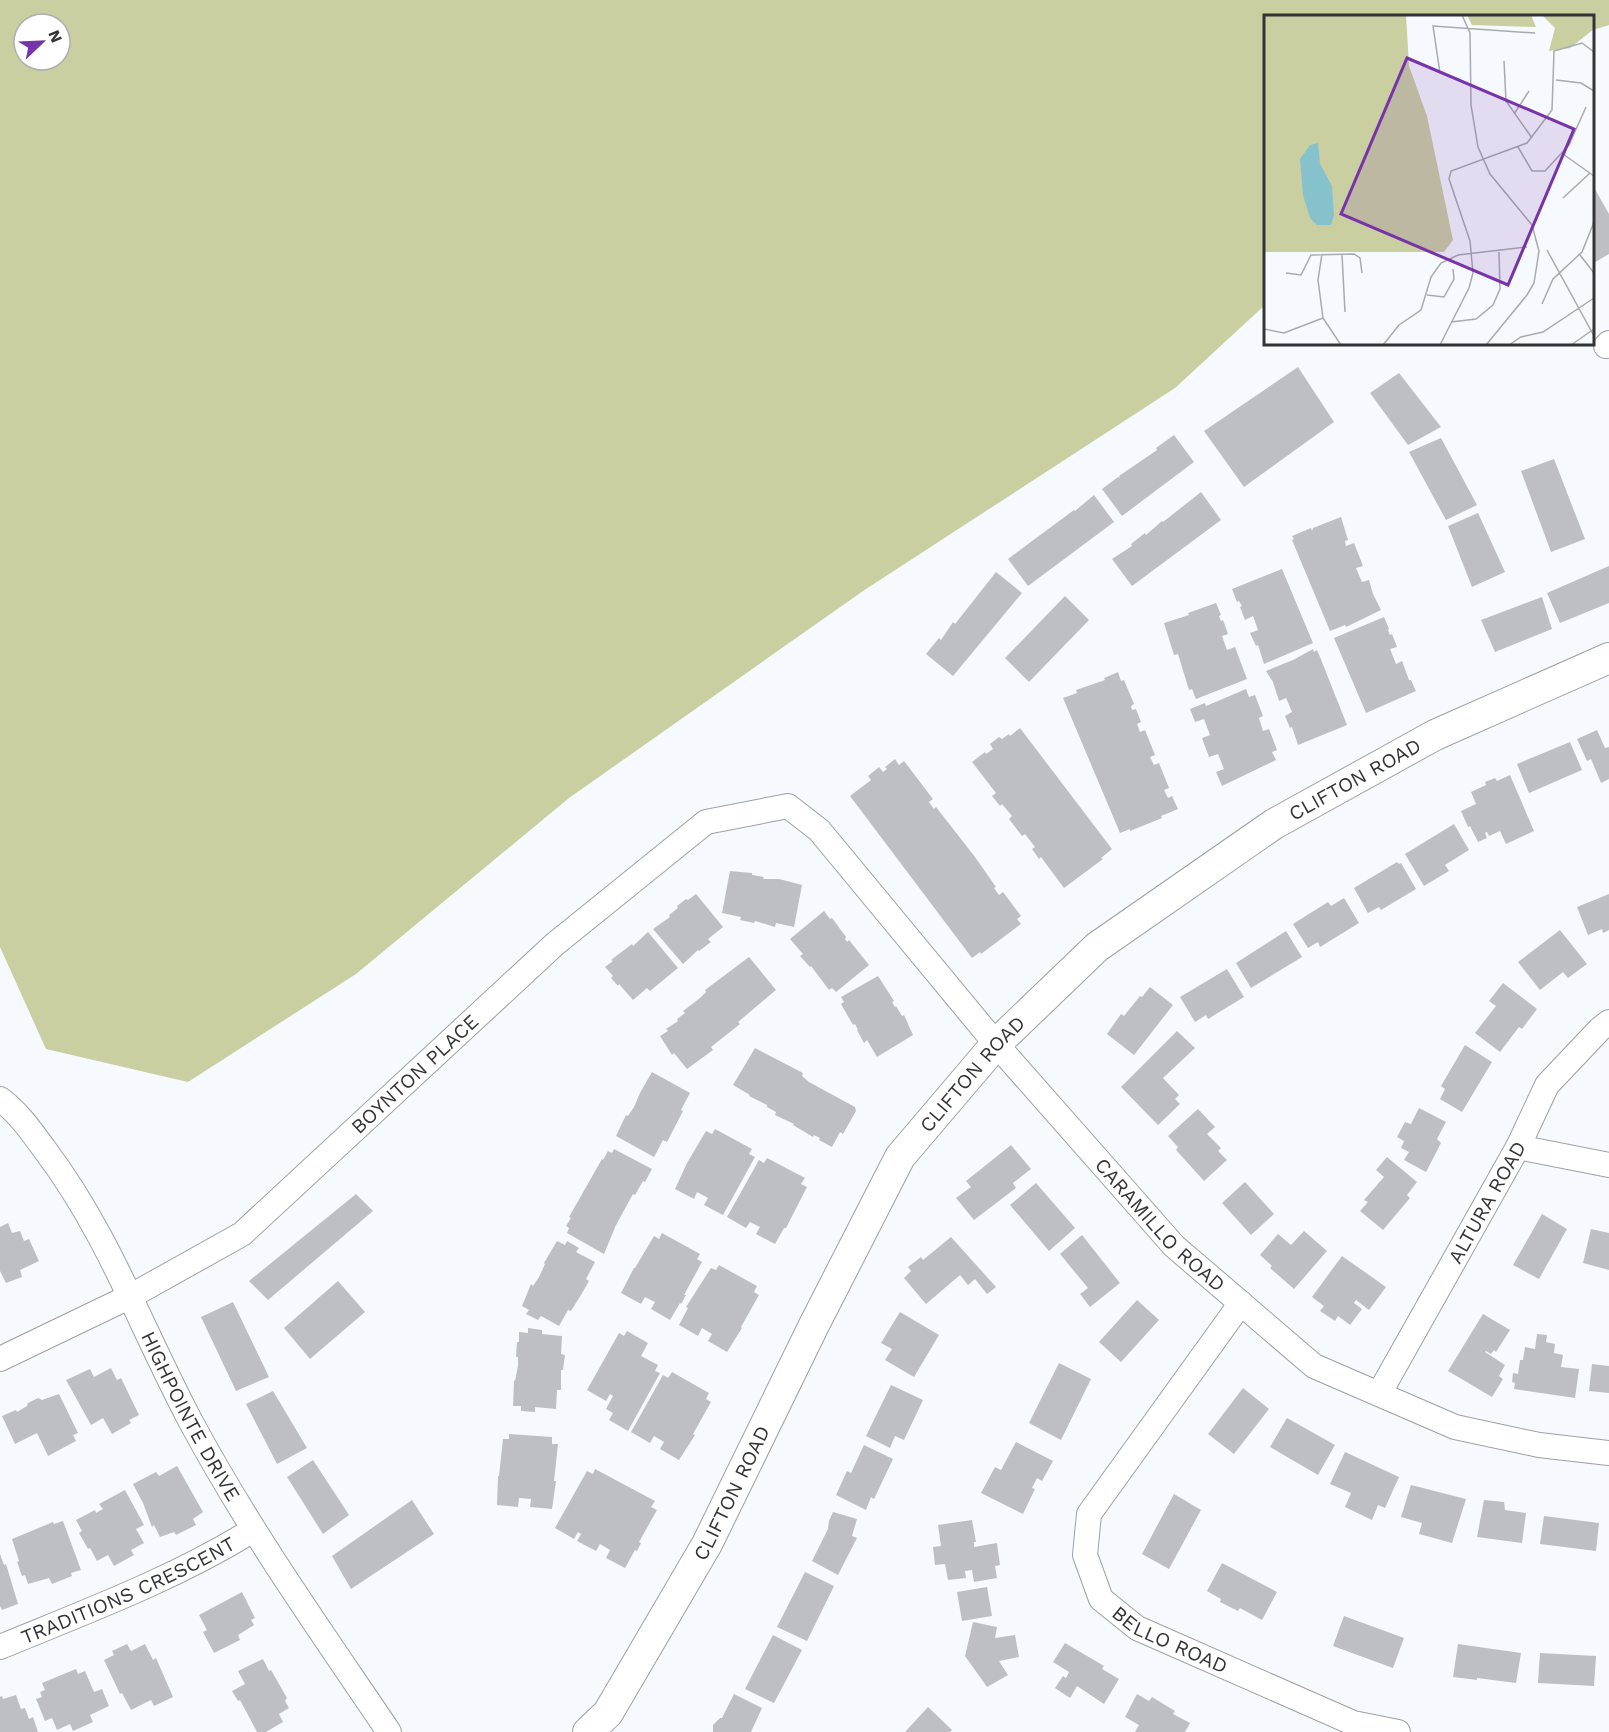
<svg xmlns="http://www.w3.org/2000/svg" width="1609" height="1732" font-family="'Work Sans',sans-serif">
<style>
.forest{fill:#c9cfa1;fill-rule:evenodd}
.building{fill:#bdbfc4}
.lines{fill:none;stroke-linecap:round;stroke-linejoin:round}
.minor-casing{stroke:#9da0a4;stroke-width:26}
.major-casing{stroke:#9da0a4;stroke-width:32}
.minor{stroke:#fff;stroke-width:24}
.major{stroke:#fff;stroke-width:30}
.labels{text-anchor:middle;stroke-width:4.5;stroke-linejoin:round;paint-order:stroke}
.street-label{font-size:20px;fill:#333436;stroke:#fff}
.inset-road{fill:none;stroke:#a8aaae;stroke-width:1.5}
.view{fill:#7734a9;fill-opacity:0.15;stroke:#7734a9;stroke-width:3}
.inset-edge{fill:none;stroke:#333436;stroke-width:3}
</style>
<rect width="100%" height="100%" fill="#f6f9fe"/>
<path class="forest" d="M0,0H1609V25L1593,30L1592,16H1266L1265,305L1175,388L863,591L569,798L356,974L188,1082L46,1049L0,947ZM24,24H60V60H24Z"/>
<g class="building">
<polygon points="1592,184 1609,214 1609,254 1592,264"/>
<polygon points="1298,367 1334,422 1244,487 1204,431"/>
<polygon points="1399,373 1441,427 1408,445 1370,393"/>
<polygon points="1174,435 1194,462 1122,516 1102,489 1118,477 1120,478 1119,476 1157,450 1156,448"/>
<polygon points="1441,438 1477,505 1446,520 1409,452"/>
<polygon points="1554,459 1585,539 1551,552 1521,471"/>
<polygon points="1201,492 1221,520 1132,586 1112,559 1132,546 1131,544 1145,533 1146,535 1162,521 1163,522"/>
<polygon points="1094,495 1114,522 1028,586 1008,559 1024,547 1025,548 1024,547 1074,510 1075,511"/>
<polygon points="1478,513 1505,572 1472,587 1448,526"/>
<polygon points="1341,517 1348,540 1345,541 1346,546 1354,543 1363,566 1356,568 1362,582 1369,580 1373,594 1381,610 1346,627 1345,625 1330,631 1292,540 1294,539 1292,536 1311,528 1312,531 1313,528"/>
<polygon points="1609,566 1609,603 1560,623 1547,593"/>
<polygon points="1282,569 1313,643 1264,664 1258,645 1256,646 1250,633 1258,630 1253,616 1245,620 1240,607 1242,606 1239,601 1237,602 1232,589"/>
<polygon points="996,572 1022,593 953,676 926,654 939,638 941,640 953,622 955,624"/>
<polygon points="1065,596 1089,620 1029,682 1005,658"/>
<polygon points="1542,597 1552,629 1495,652 1481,620"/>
<polygon points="1216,603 1221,615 1219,616 1221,621 1223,620 1228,634 1222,636 1227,650 1235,647 1247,679 1196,699 1192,689 1189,690 1178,654 1174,655 1164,623 1189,615 1188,613"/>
<polygon points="1384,617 1389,629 1388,630 1390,635 1392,634 1397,647 1390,649 1396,664 1402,661 1409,680 1411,680 1416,691 1366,713 1334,638"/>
<polygon points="1313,649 1314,652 1317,650 1320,657 1347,725 1298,745 1292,727 1290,728 1285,716 1292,712 1286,698 1279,701 1273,682 1266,671 1293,660"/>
<polygon points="1118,672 1121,681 1124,680 1134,704 1131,706 1132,710 1136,709 1141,722 1137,724 1140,732 1145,730 1155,755 1150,757 1154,765 1159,763 1169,788 1164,790 1168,798 1172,796 1178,809 1161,816 1162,818 1130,831 1130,829 1120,833 1063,698 1077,693 1076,690 1105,680 1104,678"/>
<polygon points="1246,689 1249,697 1255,695 1263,716 1259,718 1263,731 1269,729 1277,750 1272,752 1276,760 1222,786 1216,772 1224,769 1218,754 1209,757 1202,738 1210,735 1204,719 1195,722 1190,709 1205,703 1206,706"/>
<polygon points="1020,728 1112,849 1101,858 1103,859 1064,888 1041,857 1039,859 1032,849 1035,847 1025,834 1022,836 1009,819 1012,816 1002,804 1000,806 992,796 996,793 972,762 985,752 986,754 993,749 990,744 999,737 1002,739 1009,734 1010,736"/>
<polygon points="1597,730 1605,748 1609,747 1609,779 1601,783 1591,759 1587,761 1577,739"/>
<polygon points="1570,742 1582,770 1529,793 1517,764"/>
<polygon points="895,759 899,765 904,761 933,799 929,802 934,809 936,807 975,857 996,887 994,888 999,895 1003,892 1021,916 1017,919 1021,924 981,954 980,952 972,958 850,796 871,780 868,776 879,767 883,772 887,769 885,767"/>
<polygon points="1510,775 1534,831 1506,844 1500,831 1489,836 1487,832 1485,833 1487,838 1478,842 1470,826 1468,827 1461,811 1476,804 1471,792 1486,785 1485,782 1495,778 1497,781"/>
<polygon points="1454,824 1469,850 1445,865 1449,871 1424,886 1405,854"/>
<polygon points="1397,862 1399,864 1401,863 1416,889 1381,910 1379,907 1368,913 1354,888"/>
<polygon points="730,871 752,873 752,875 764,877 763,879 779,879 802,885 794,927 776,923 775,927 755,921 754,923 740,920 741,917 722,913"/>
<polygon points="696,894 723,927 708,939 711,942 699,951 698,950 683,964 653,929 670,917 669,915 678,908 677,906 686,899 688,900"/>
<polygon points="1609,894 1609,930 1603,933 1602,929 1588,935 1577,907"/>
<polygon points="1344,898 1359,923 1320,947 1318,942 1308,948 1293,924 1328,902 1331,906"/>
<polygon points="824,911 830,919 832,918 846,937 845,939 847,942 849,940 869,965 836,992 832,988 829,990 811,966 810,967 800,956 803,954 790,939"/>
<polygon points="1560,930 1587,964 1568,978 1563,972 1540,990 1518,962"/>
<polygon points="1286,931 1302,957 1251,988 1236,963"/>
<polygon points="648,932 678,968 650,991 647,988 633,1000 619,984 618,986 611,978 613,976 605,967 613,961 611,960 632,944 633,946"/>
<polygon points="749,957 776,990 738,1022 740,1024 711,1047 713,1050 687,1069 674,1053 672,1055 660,1036 668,1031 666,1029 678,1021 677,1019 685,1013 683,1011 700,998 706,992 705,990"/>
<polygon points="1227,969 1244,997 1208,1019 1206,1015 1195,1022 1180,997"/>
<polygon points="878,976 894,1001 892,1002 895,1007 896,1006 902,1016 904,1015 913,1035 877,1057 867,1040 864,1043 857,1030 858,1030 855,1024 853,1025 841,1004 844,1002 841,997"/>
<polygon points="1503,983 1537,1009 1522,1029 1519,1027 1500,1052 1475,1033 1496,1006 1489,1001"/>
<polygon points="1150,987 1173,1005 1134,1055 1107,1034 1121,1014 1124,1016 1140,996 1142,997"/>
<polygon points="1177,1031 1195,1048 1163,1078 1179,1095 1175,1099 1180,1104 1158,1125 1121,1087"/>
<polygon points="1465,1045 1492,1062 1462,1112 1440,1099 1445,1089 1441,1086"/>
<polygon points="755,1048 803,1073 802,1076 809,1082 855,1107 856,1111 843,1134 840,1132 832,1147 819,1140 820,1138 814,1135 813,1137 793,1125 794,1124 775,1115 776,1112 767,1107 767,1105 749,1096 750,1095 733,1085"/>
<polygon points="652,1072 690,1093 681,1110 683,1111 667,1142 663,1140 654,1157 616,1136 626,1115 628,1116 634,1107 640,1093"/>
<polygon points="1419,1108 1446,1122 1437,1139 1441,1143 1426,1172 1404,1160 1409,1152 1401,1148 1404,1141 1397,1137 1405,1122 1411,1124"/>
<polygon points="1198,1109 1215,1127 1207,1134 1221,1148 1218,1151 1227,1160 1204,1181 1176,1150 1178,1147 1168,1136"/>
<polygon points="715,1129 752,1149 749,1154 755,1157 723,1215 704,1205 708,1198 697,1192 694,1199 675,1189 687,1163 706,1131 712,1134"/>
<polygon points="1011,1145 1031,1169 1013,1183 1016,1188 974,1220 956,1198 971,1187 966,1181"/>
<polygon points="614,1149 652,1169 645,1182 643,1181 635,1195 633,1194 616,1225 604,1254 567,1233 569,1228 566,1226 571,1218 569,1217 602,1159 603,1160 608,1151 612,1153"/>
<polygon points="1387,1157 1417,1182 1407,1195 1410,1198 1383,1230 1360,1211 1368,1202 1364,1200 1384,1177 1376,1170"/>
<polygon points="767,1158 805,1178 801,1184 807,1187 786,1228 784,1228 775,1244 756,1234 760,1227 750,1222 746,1228 727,1217 759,1160 764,1163"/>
<polygon points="1245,1182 1274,1214 1251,1235 1222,1203"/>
<polygon points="1036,1183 1075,1228 1049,1251 1010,1205"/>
<polygon points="356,1194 373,1211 268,1300 249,1281"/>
<polygon points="1542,1214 1567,1229 1539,1279 1513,1265"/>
<polygon points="8,1223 12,1233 20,1231 24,1241 29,1239 39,1261 20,1270 22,1277 6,1283 0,1271 0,1227"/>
<polygon points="1591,1229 1609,1233 1609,1270 1583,1263"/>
<polygon points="1304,1231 1327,1251 1294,1289 1270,1268 1272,1266 1260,1255 1278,1234 1291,1245"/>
<polygon points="662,1233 700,1254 697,1259 702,1262 684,1295 686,1295 681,1304 680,1303 670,1320 651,1309 655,1302 645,1297 641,1304 621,1293 634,1268 635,1268 654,1236 659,1239"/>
<polygon points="1082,1235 1120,1283 1090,1307 1080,1294 1088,1288 1060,1254"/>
<polygon points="951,1237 996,1287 987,1294 975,1279 968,1285 960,1275 926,1304 904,1278 911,1271 908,1267 921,1257 923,1260"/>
<polygon points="557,1241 565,1245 567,1241 579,1248 576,1252 595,1262 586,1279 589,1281 581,1295 571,1311 568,1310 559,1326 541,1316 538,1320 526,1314 529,1310 522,1306 531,1284 533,1286 539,1277 545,1264 544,1263"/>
<polygon points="1342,1256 1386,1287 1369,1310 1356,1300 1354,1303 1362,1309 1350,1325 1338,1316 1335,1321 1320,1311 1324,1306 1312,1297"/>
<polygon points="719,1265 757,1286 754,1292 759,1295 741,1327 742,1328 727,1352 708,1341 712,1334 702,1328 698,1336 679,1325 688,1308 686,1307 711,1268 716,1270"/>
<polygon points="338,1281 365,1312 310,1359 284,1328"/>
<polygon points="1137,1300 1159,1320 1121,1362 1099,1342"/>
<polygon points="233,1302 269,1377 236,1391 201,1317"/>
<polygon points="900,1312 939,1335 914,1377 885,1360 892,1349 881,1343"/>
<polygon points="1483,1314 1510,1330 1496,1352 1494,1350 1491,1354 1486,1351 1485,1352 1505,1365 1499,1376 1503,1379 1492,1397 1448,1371"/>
<polygon points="528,1328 542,1330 542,1334 562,1336 561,1354 565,1355 563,1370 561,1370 561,1390 557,1390 556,1409 535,1407 535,1412 521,1411 521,1406 513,1406 514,1380 515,1381 518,1366 518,1357 516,1357 517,1342 519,1342 519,1332 528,1333"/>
<polygon points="627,1331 648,1343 641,1356 658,1365 655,1371 660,1373 628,1431 609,1420 613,1413 606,1409 613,1396 610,1394 606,1401 587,1390 619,1333 624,1336"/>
<polygon points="1537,1334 1547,1335 1546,1342 1555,1344 1554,1353 1563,1355 1561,1367 1579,1369 1575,1398 1514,1389 1515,1383 1512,1382 1513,1373 1518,1374 1520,1360 1523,1360 1525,1347 1535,1349"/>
<polygon points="1059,1363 1091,1379 1061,1440 1029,1423"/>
<polygon points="1592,1364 1609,1366 1609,1393 1589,1391"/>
<polygon points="111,1368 117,1380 121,1378 139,1415 129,1420 131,1423 112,1434 103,1418 91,1425 66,1380 90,1369 94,1377"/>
<polygon points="672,1372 709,1393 706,1399 711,1402 693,1434 695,1435 679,1460 660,1449 664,1442 654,1436 650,1443 631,1432 663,1375 668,1378"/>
<polygon points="891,1385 923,1400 904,1440 895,1436 890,1448 866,1436"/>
<polygon points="1243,1388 1269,1409 1234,1454 1208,1434"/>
<polygon points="273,1391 307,1448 277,1464 246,1404"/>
<polygon points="59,1394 78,1433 73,1435 76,1441 48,1456 37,1433 15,1444 2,1416 16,1410 17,1412 27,1406 28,1403 38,1398 42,1400"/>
<polygon points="1287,1418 1335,1445 1318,1475 1270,1447"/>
<polygon points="509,1434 552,1437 552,1444 558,1444 554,1481 556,1481 552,1509 530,1507 531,1499 519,1498 518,1507 497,1505 498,1476 499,1476 503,1439 509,1439"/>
<polygon points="1016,1442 1053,1461 1042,1481 1037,1478 1032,1488 1035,1489 1023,1514 981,1493 995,1467 1001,1470"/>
<polygon points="864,1445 893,1459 874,1499 871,1497 866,1510 836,1495 847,1471 851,1473"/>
<polygon points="1345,1452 1399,1477 1385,1508 1378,1505 1372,1520 1345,1507 1351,1493 1330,1484"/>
<polygon points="313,1460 349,1515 323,1534 287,1477"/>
<polygon points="177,1466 203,1512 193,1519 196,1525 176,1535 174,1532 160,1537 154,1525 152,1527 143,1503 133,1484 156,1472 159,1476"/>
<polygon points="595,1469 655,1501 651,1507 657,1510 639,1542 641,1543 637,1551 635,1550 625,1568 606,1558 610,1550 600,1544 596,1551 577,1541 581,1534 578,1532 574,1539 555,1528 587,1471 593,1474"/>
<polygon points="1411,1485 1466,1499 1452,1543 1419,1534 1422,1523 1401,1517"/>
<polygon points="125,1490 144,1525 136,1529 144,1543 131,1550 134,1555 114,1566 108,1555 97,1561 90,1548 88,1549 79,1533 82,1531 76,1520 95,1510 96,1513 103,1509 99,1504"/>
<polygon points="1174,1494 1201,1510 1169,1569 1142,1554"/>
<polygon points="412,1500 434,1534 351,1589 332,1556"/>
<polygon points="1484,1500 1504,1502 1505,1510 1526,1513 1522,1543 1477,1537"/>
<polygon points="833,1512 857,1519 852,1536 857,1538 838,1575 812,1561 828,1529 829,1521"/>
<polygon points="1544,1516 1599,1523 1596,1551 1540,1544"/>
<polygon points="972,1520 976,1542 974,1542 974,1547 997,1543 1000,1565 995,1566 997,1578 974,1582 972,1570 965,1571 966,1578 948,1580 945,1564 935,1565 933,1547 941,1546 938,1525"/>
<polygon points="63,1521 81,1570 71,1573 72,1576 52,1584 49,1578 28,1584 25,1575 22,1576 17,1562 19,1561 12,1539 53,1522 54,1524"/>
<polygon points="0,1554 4,1565 6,1564 18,1604 2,1610 0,1606"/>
<polygon points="1222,1563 1277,1592 1262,1620 1240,1608 1238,1611 1220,1602 1221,1599 1207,1591"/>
<polygon points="805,1572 834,1586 807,1641 777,1627"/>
<polygon points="987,1587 992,1616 962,1621 957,1592"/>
<polygon points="242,1592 255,1618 251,1620 254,1625 238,1635 240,1640 214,1653 203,1632 207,1630 199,1615"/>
<polygon points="1344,1616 1404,1638 1393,1668 1333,1646"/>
<polygon points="973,1622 997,1627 995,1638 1015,1635 1019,1657 999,1661 1008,1675 987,1687 965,1656"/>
<polygon points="773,1635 802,1650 774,1703 745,1689"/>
<polygon points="1065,1643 1104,1666 1102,1669 1119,1679 1104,1704 1077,1686 1070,1698 1055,1688 1063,1676 1066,1678 1069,1672 1053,1662"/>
<polygon points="127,1644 131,1651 145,1644 153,1660 156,1658 173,1697 154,1706 151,1700 131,1710 122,1693 120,1694 104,1660 114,1655 112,1651"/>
<polygon points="1458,1644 1521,1653 1516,1683 1477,1678 1477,1680 1453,1677"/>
<polygon points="1540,1653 1596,1656 1594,1686 1538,1683"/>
<polygon points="263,1659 269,1671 271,1670 287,1698 285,1701 289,1708 279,1714 283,1722 266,1732 257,1732 240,1700 238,1701 232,1691 245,1684 238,1671"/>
<polygon points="76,1669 78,1674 85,1671 94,1692 102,1689 109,1706 90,1715 93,1722 73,1731 70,1724 57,1730 52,1718 45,1721 36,1699 42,1697 40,1692 45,1690 42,1683"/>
<polygon points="734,1694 762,1708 751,1732 713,1732 713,1725 720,1718 722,1718"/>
<polygon points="1137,1694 1149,1701 1152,1697 1175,1711 1173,1714 1190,1723 1185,1732 1135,1732 1139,1725 1125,1717"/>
<polygon points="16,1695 21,1709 25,1708 29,1719 33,1717 38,1732 0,1732 0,1697 2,1696 3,1699"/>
<polygon points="928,1707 952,1730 950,1732 905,1732"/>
</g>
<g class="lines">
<defs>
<g id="minor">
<polyline points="1606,346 1609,343"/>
<path id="s1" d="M0,1099C18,1112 32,1132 45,1150C108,1233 142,1330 191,1422C249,1530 320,1630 389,1732"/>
<polyline points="1518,1147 1609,1165"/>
<path id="s2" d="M1241,1303L1089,1514L1085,1555L1101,1599L1137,1628L1353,1723L1398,1732"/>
<path id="s3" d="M0,1359L131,1296L242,1234L555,944L706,822L788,806L819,830L996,1044L1174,1246L1314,1366L1455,1427L1539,1445L1609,1453"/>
<path id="s4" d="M1379,1394L1518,1147L1547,1085L1600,1029L1609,1022"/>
<path id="s5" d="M0,1647C85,1612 174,1579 253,1530"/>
</g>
<g id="major">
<path id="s6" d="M588,1732L608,1713L707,1544L814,1325L900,1157L996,1044L1097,947L1274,824L1435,735L1609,658"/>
</g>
</defs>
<use href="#minor" class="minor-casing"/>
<use href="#major" class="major-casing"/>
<use href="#minor" class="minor"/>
<use href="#major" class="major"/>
</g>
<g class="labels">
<g class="street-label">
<text dy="7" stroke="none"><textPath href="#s6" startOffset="1252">CLIFTON ROAD</textPath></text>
<text dy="7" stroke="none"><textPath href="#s3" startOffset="508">BOYNTON PLACE</textPath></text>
<text dy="7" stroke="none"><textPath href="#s6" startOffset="766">CLIFTON ROAD</textPath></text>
<text dy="7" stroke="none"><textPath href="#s4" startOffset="220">ALTURA ROAD</textPath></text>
<text dy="7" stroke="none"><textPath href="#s3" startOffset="1538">CARAMILLO ROAD</textPath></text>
<text dy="7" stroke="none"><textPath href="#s1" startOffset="372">HIGHPOINTE DRIVE</textPath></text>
<text dy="7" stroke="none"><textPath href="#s6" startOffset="280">CLIFTON ROAD</textPath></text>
<text dy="7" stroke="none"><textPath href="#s5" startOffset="140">TRADITIONS CRESCENT</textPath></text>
<text dy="7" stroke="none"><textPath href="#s2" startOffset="429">BELLO ROAD</textPath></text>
</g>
</g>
<g transform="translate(1264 15)">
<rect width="330" height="330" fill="#f6f9fe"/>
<path d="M0,0H142L145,51L163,101L189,225L180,237H0ZM203,0H267L272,12L208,10ZM278,0H330V14L306,33L285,36L291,13Z" fill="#c9cfa1"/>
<path d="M54,128L56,149L68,171L70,200L67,210H53L46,203L39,180L36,144L46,130Z" fill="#86c2cb"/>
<path class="inset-road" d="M198,0L206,18L207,90L214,132L226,159L268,210L275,236L270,268L263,280L222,330M240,46L242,86L268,123M176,58L169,11L271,18M292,65L317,68L330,76M250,99L265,76M254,132L268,156H281L305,130L322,92M299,139L330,161M299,183L326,158M283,235L330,321M58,239L54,265L59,303L77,330M78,240L81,297M316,240L330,258M22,258L37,260L47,240L90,239L96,243L98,258M163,280L180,282L190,264L189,254M278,289L289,264L318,237L330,207M187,307L212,304L229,290L236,274L235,237M0,314L20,318L59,303M119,330L135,310L157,295L167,262L177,248L194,240L263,232M176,330L205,273L209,258L206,226L185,164L187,156L263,128L288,95L290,36L318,28L330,37M245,330L257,322L279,317L330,283M307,330L330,314"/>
<path class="view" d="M143,43L310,114L244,270L77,199Z"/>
<rect width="330" height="330" class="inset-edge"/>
</g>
<g transform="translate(42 42) rotate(67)"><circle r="28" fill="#ffffff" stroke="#adaeaf" stroke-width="1.5"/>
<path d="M0-4.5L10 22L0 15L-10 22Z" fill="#7734a9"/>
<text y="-9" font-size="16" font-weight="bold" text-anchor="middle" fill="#333436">N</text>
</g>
</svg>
